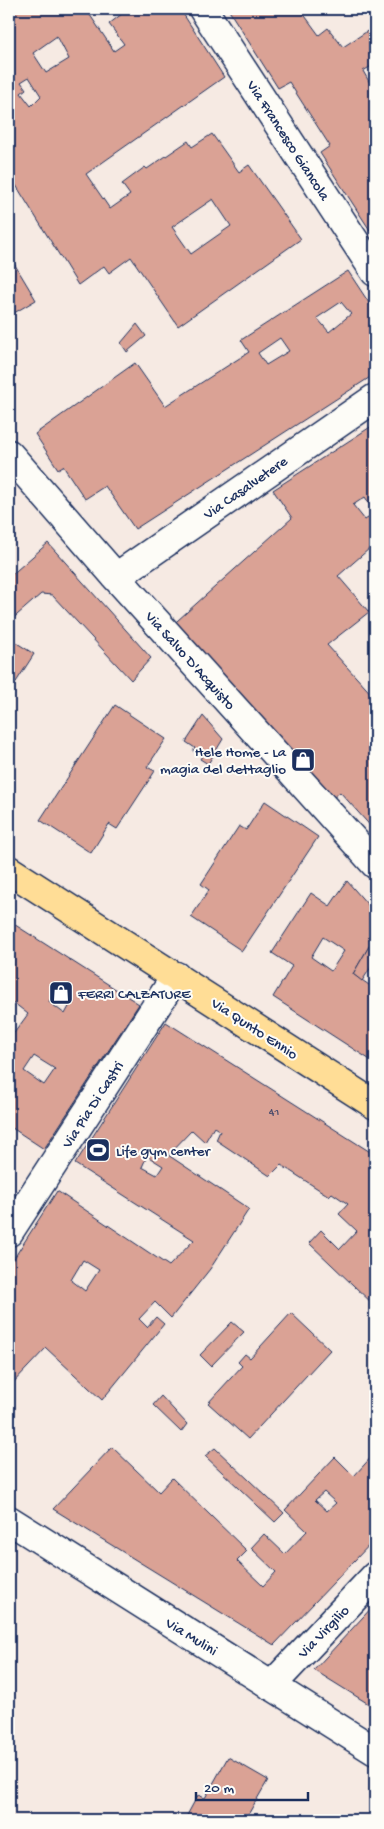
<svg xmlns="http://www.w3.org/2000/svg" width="384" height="1829" font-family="'Gochi Hand',sans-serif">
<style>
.building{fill:#daa295;stroke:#1b2f5e;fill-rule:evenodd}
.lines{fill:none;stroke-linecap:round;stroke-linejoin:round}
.minor-casing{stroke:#1b2f5e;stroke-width:31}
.major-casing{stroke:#1b2f5e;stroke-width:31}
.minor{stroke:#fdfcf7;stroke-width:28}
.major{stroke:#ffdd96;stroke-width:28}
.labels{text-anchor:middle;stroke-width:4;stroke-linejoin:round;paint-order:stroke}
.number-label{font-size:12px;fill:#4b4c6c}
.street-label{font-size:15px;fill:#1b2f5e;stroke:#fdfcf7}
.poi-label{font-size:15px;fill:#1b2f5e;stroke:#fdfcf7;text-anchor:start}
</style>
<rect width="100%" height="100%" fill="#f6eae3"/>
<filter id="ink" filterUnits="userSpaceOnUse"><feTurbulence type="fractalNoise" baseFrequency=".02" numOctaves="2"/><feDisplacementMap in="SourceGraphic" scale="10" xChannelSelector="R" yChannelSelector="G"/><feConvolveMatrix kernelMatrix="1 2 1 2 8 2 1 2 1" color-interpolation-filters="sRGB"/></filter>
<g filter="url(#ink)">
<g class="building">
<path d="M9,9H86L114,51L124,44L109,24L123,13L120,9H180L224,77L86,174L110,209L130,195L122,184L145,167L147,169L188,141L192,147L212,134L239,172L249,165L301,239L178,326L131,257L109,273L104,266L78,285L9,174ZM57,36L69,59L46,73L33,53ZM29,77L41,96L31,106L21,93L26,89L21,82ZM213,199L231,226L191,254L172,227Z"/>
<polygon points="228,9 300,9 319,35 328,28 343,47 369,30 375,43 375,64 363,71 375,92 375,238 320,153 330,146 289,82 278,88"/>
<polygon points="9,255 36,300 9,316"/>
<path d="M348,271L375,312V374L135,529L105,486L85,499L63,466L58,469L35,434L135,363L165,406L249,352L241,340ZM341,302L351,314L329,332L317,318ZM280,338L289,351L266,365L258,353Z"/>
<polygon points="137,324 146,336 127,352 121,343"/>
<polygon points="375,424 375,512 365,497 353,505 365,520 375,513 375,552 373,554 369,549 338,576 369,612 327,645 375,698 375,831 340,792 329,802 168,629 292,518 273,490"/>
<polygon points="48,543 151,658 131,680 52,595 41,594 9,622 9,577"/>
<polygon points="9,638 34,654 9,693"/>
<polygon points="115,705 166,739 147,767 155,771 117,829 109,824 91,853 40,820"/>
<polygon points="203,716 223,739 208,764 200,759 202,756 193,751 195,748 186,742"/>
<polygon points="265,801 318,837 242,951 191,917 209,890 201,884 239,826 246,830"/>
<path d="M347,881L375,913V936L353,974L375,989V1063L273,997L292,966L272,953L311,893L330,906ZM323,937L344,951L331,971L311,957Z"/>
<path d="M9,921L139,1004L44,1149L9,1126V1040L28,1014L14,1003L9,1011ZM55,990L72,1001L65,1014L49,1002ZM34,1056L55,1069L44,1085L24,1071Z"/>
<polygon points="375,936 375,961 362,981 353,974"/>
<path d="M166,1022L375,1155V1306L309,1243L321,1230L340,1249L357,1231L339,1214L348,1204L332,1193L329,1196L281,1165L270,1176L216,1140L220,1131L214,1127L205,1142L192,1130L168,1155L249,1209L210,1269L171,1318L155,1302L139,1319L147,1327L156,1317L164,1324L102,1400L46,1348L10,1386L9,1266L57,1191L169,1266L194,1240L75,1164ZM147,1156L163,1166L157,1175L142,1167ZM83,1260L99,1270L85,1291L71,1280Z"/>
<polygon points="291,1313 330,1350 248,1439 208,1403 242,1366 238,1362 245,1354 250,1358"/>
<polygon points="232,1322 244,1332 211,1366 200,1355"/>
<polygon points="161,1396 187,1424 181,1432 153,1405"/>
<path d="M112,1447L159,1492L172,1478L247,1551L237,1561L263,1586L276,1572L251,1548L264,1534L285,1554L307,1531L285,1510L335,1457L354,1476L375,1453V1539L274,1645L53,1509ZM324,1492L336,1503L327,1511L315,1500Z"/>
<polygon points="215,1448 284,1513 275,1522 205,1456"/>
<polygon points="375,1604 375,1708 314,1670"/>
<polygon points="228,1757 268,1780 245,1820 237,1820 227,1814 223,1820 185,1819 198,1795 205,1798"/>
<polygon points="227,1814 237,1820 223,1820"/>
</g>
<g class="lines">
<defs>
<g id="minor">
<polyline points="203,9 375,272"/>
<polyline points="9,454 116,577 375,864"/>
<polyline points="116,577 375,398"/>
<polyline points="9,1232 176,976"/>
<polyline points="9,1520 375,1751"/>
<polyline points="271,1686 375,1576"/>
</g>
<polyline id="major" points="9,870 375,1105"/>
</defs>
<use href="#minor" class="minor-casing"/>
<use href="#major" class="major-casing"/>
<use href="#minor" class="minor"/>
<use href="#major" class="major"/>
</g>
</g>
<defs>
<symbol id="shop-square" viewBox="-11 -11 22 22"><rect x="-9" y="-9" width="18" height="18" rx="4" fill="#1b2f5e" stroke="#fdfcf7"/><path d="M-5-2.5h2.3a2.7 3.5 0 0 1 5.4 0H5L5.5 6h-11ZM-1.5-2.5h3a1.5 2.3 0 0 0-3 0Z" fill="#fff"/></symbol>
<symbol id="stadium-square" viewBox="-11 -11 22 22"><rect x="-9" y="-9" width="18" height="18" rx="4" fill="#1b2f5e" stroke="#fdfcf7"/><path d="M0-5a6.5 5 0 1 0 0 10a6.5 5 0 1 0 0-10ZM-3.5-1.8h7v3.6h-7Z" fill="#fff"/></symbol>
</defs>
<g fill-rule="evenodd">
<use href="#shop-square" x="289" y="746" width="28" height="28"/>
<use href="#shop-square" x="47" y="979" width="28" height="28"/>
<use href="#stadium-square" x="84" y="1136" width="28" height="28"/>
</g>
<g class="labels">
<g class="number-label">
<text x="274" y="1115">41</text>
</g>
<g class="street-label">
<text transform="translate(289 140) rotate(57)" y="5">Via Francesco Giancola</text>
<text transform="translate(245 487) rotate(-35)" y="5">Via Casalvetere</text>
<text transform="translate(191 660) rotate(48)" y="5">Via Salvo D'Acquisto</text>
<text transform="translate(255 1028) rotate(33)" y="5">Via Qunto Ennio</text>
<text transform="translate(92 1104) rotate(-57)" y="5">Via Pia Di Castri</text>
<text transform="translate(323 1631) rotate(-46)" y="5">Via Virgilio</text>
<text transform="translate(192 1636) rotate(32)" y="5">Via Mulini</text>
</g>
<g class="poi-label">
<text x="286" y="756" text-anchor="end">Hele Home - La<tspan x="286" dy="17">magia del dettaglio</tspan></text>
<text x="78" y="998">FERRI CALZATURE</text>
<text x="116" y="1155">Life gym center</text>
</g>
</g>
<rect width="384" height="1829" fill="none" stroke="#fdfcf7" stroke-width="30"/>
<rect x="15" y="15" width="354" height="1799" fill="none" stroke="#1b2f5e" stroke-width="2" filter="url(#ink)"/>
<path d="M196 1792v8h112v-8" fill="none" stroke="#1b2f5e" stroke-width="2.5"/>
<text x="204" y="1792" font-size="15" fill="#1b2f5e" stroke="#fdfcf7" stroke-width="4" paint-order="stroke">20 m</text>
</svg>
